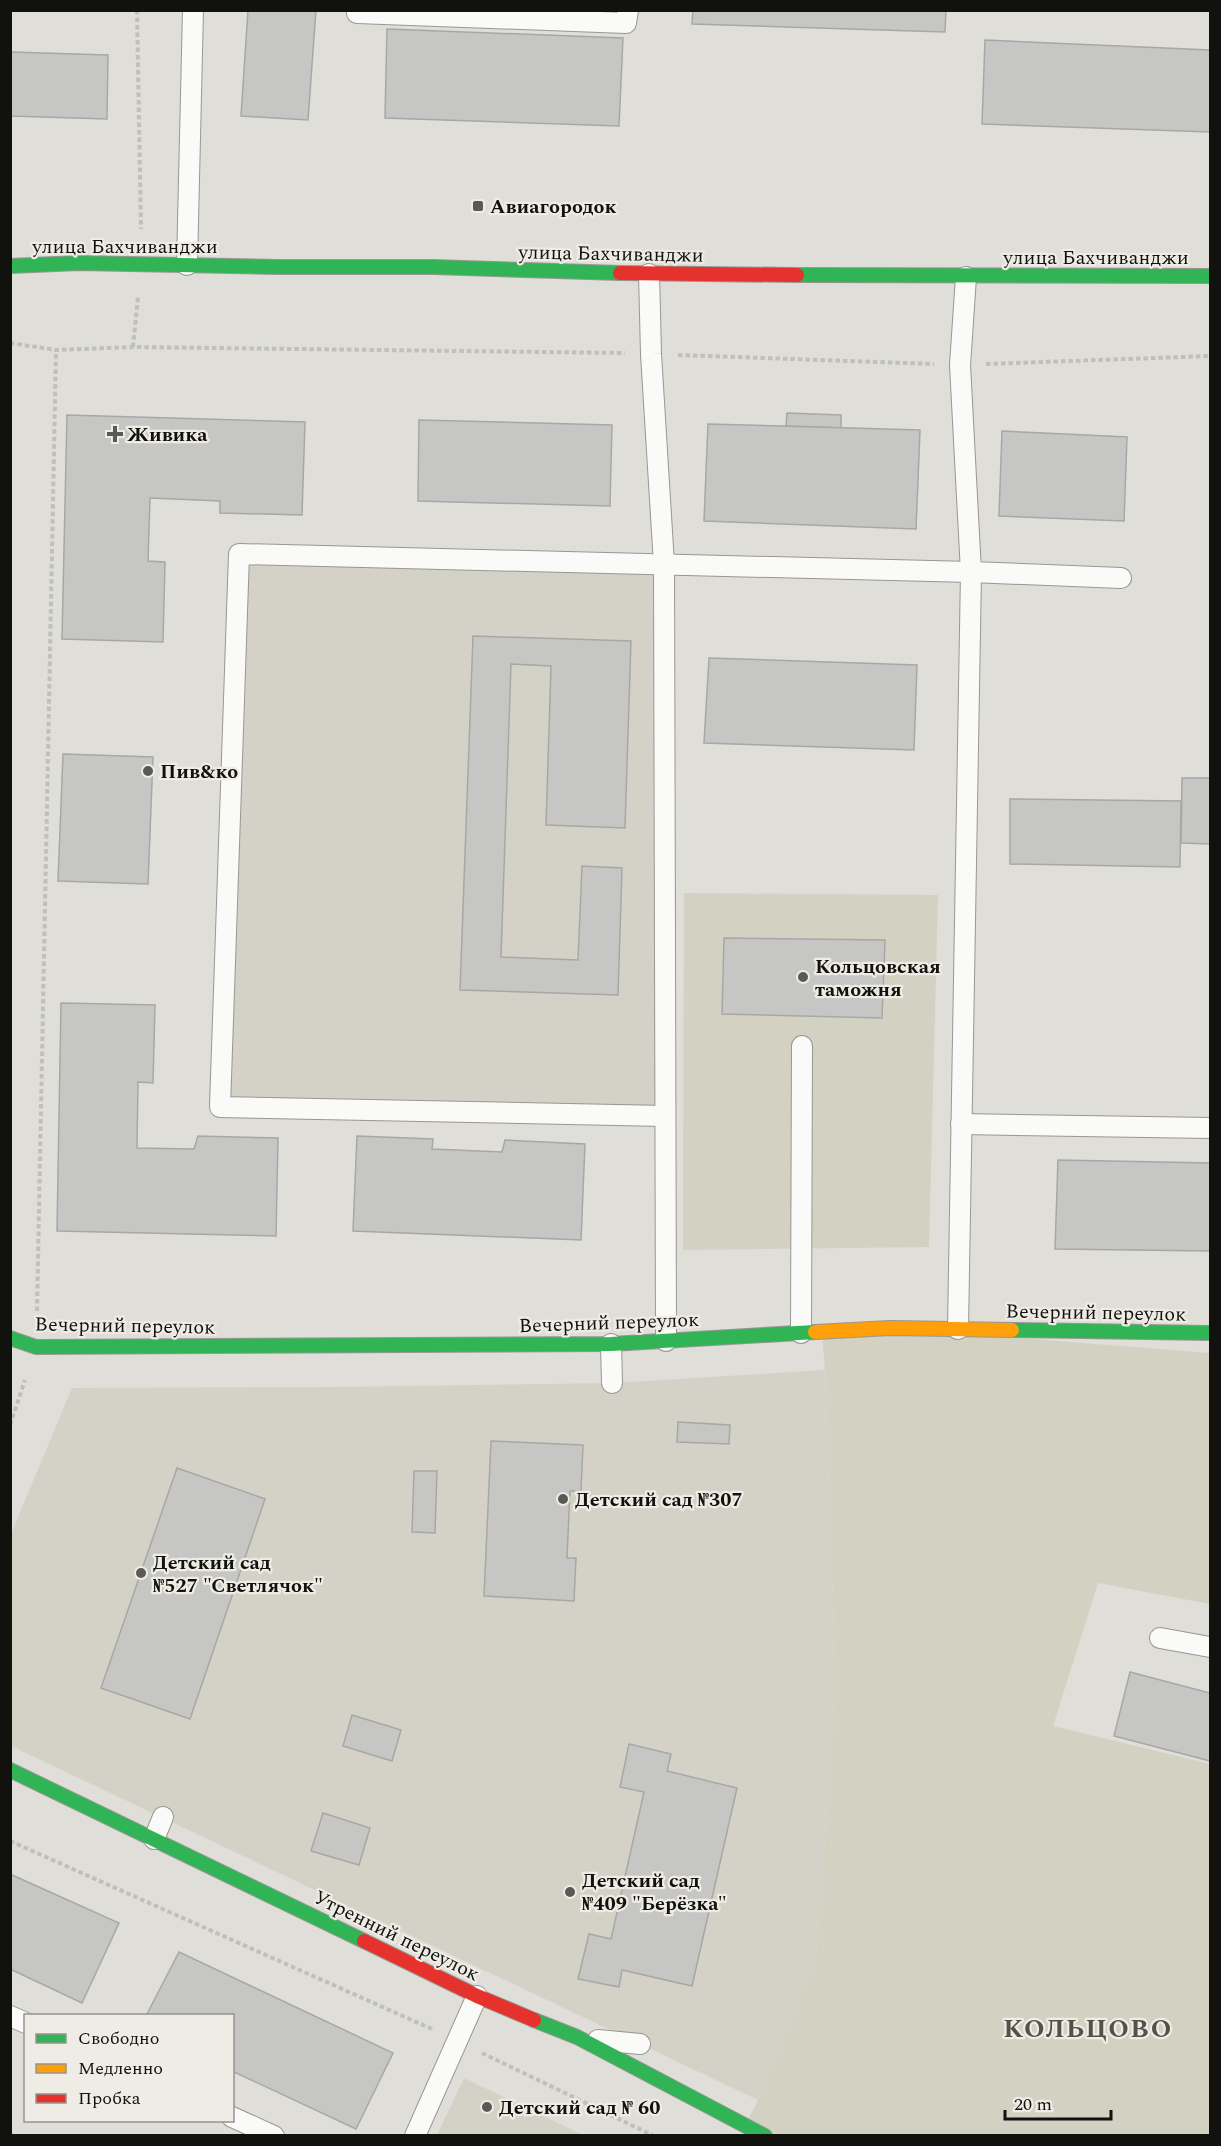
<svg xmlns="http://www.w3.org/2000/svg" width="1221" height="2146" font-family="Spectral,serif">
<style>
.built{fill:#d4d2c7}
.green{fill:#d3d1c2}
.building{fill:#c6c6c5;stroke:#a7a8a6;stroke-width:1.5}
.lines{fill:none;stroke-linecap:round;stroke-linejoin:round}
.lane-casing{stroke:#989794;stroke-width:22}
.fast-casing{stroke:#989794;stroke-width:16}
.slow-casing{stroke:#989794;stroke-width:16}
.jam-casing{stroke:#989794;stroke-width:16}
.path{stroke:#bfbfbd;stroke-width:4;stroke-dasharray:4.5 3;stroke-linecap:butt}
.lane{stroke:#fafaf9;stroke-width:20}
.fast{stroke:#30b455;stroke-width:14}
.slow{stroke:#ff9f0a;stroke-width:14}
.jam{stroke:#e5322d;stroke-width:14}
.poi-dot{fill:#595955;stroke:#eeece4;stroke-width:2}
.labels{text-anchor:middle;stroke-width:4.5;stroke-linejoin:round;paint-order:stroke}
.poi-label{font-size:20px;font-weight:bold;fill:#11110e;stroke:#eeece4;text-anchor:start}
.street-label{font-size:20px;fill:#11110e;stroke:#eeece4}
.district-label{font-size:26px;font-weight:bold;letter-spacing:1.5px;fill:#53514a;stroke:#eeece4}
</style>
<rect width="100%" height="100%" fill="#dfded9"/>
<g class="built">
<polygon points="247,562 657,571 658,1109 228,1099"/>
<polygon points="825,1370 836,1688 816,1957 758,2100 11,1746 11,1534 72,1388 336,1387 612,1383"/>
<polygon points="464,2078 583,2135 437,2135"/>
</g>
<g class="green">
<polygon points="684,893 938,895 929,1247 683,1250"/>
<polygon points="890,1328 1210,1353 1210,1604 1098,1583 1053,1726 1210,1764 1210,2129 1209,2135 769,2136 746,2124 758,2100 816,1957 836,1688 825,1370 822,1332"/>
</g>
<g class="building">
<polygon points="248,10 316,10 308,120 241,116"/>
<polygon points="693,10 946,10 945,32 692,24"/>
<polygon points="387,29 623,38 619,126 385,118"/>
<polygon points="985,40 1210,50 1210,132 982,124"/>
<polygon points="10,52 108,55 107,119 10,116"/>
<polygon points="787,413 841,415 841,428 786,426"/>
<polygon points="67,415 305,422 302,515 220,513 220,501 150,498 148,561 165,562 163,642 62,639"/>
<polygon points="419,420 612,425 610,506 418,501"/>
<polygon points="708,424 920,430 916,529 704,521"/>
<polygon points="1002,431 1127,437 1124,521 999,516"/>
<polygon points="473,636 631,641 625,828 546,825 551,666 511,664 501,957 578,960 582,866 622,868 618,995 460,990"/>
<polygon points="709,658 917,665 914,750 704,743"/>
<polygon points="63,754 153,757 148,884 58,881"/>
<polygon points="1182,778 1210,778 1210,844 1181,843"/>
<polygon points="1010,799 1181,801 1180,867 1010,864"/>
<polygon points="724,938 885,940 882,1018 722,1014"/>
<polygon points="61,1003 155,1005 153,1083 138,1082 137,1148 194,1149 198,1136 278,1138 276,1236 57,1231"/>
<polygon points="357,1136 433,1139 432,1149 502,1152 505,1140 585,1144 581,1240 353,1231"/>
<polygon points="1058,1160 1210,1163 1210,1251 1055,1249"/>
<polygon points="678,1422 730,1425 729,1444 677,1442"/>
<polygon points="491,1441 583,1445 581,1491 570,1491 567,1558 576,1558 574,1601 484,1596"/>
<polygon points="177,1468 265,1499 190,1719 101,1688"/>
<polygon points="414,1471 437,1471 435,1533 412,1532"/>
<polygon points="1130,1672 1210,1693 1210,1761 1114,1736"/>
<polygon points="352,1715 401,1730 392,1761 343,1746"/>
<polygon points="629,1744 671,1754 667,1771 737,1788 692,1986 622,1970 619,1987 578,1979 589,1934 611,1939 644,1792 620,1787"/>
<polygon points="323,1813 370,1828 359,1865 311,1851"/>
<polygon points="10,1874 119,1923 82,2003 10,1969"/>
<polygon points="179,1952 393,2053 356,2129 232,2071 232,2016 146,2016"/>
</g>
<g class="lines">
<defs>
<g id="lane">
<polyline points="357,10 357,13 626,23 628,10"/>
<polyline points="187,265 193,10"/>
<polyline points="649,274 651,354 664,564 666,1341"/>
<polyline points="665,1116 220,1107 239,554 971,572 1121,578"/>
<polyline points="961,1124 1210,1128"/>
<polyline points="958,1329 971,572 960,365 966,277"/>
<polyline points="801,1333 802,1046"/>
<polyline points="611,1344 612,1383"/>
<polyline points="1160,1638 1210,1647"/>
<polyline points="154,1839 163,1817"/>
<polyline points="10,2016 26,2023"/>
<polyline points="598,2040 640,2044"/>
<polyline points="232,2117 274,2136"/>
<polyline points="415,2136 477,1996"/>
</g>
<g id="fast">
<polyline points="10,266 79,263 278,267 433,267 620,273"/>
<polyline points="797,275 1210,276"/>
<polyline points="1012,1330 1210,1333"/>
<polyline points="10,1338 36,1347 611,1344 815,1332"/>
<polyline points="10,1770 364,1941"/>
<polyline points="534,2020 577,2037 765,2136"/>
</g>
<polyline id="slow" points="815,1332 890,1328 1012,1330"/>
<g id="jam">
<polyline points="620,273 797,275"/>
<polyline points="364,1941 477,1996 534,2020"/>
</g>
</defs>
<use href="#lane" class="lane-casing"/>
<use href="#fast" class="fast-casing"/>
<use href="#slow" class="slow-casing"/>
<use href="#jam" class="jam-casing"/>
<g class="path">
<polyline points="137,10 141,229"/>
<polyline points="10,343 56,350 133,347 625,353"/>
<polyline points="133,347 138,297"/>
<polyline points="678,355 934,364"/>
<polyline points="986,364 1210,356"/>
<polyline points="37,1311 56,350"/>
<polyline points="10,1425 25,1380"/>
<polyline points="10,1841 432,2029"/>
<polyline points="482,2053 654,2136"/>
</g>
<use href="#lane" class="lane"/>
<use href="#fast" class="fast"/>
<use href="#slow" class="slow"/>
<use href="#jam" class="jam"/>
</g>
<g class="poi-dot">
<rect x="472" y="200" width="12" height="12" rx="3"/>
<path d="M112 425h6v6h6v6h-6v6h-6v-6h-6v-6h6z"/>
<circle cx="148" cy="771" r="6"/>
<circle cx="803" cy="977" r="6"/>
<circle cx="563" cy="1499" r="6"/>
<circle cx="141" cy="1573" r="6"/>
<circle cx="570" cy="1892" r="6"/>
<circle cx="487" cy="2107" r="6"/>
</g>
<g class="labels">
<g class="poi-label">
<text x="490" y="213">Авиагородок</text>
<text x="127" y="441">Живика</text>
<text x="160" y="778">Пив&amp;ко</text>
<text x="815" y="973">Кольцовская<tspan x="815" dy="23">таможня</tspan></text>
<text x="575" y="1506">Детский сад №307</text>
<text x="153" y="1569">Детский сад<tspan x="153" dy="23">№527 "Светлячок"</tspan></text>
<text x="582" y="1887">Детский сад<tspan x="582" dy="23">№409 "Берёзка"</tspan></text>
<text x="499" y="2114">Детский сад № 60</text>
</g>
<g class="street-label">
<text x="125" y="253">улица Бахчиванджи</text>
<text transform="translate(611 253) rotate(1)" y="7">улица Бахчиванджи</text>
<text x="1096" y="264">улица Бахчиванджи</text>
<text transform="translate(1096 1312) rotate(1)" y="7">Вечерний переулок</text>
<text transform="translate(609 1322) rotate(-2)" y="7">Вечерний переулок</text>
<text transform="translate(125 1325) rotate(1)" y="7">Вечерний переулок</text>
<text transform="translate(397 1935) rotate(26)" y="7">Утренний переулок</text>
</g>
<g class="district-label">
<text x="1088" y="2037">КОЛЬЦОВО</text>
</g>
</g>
<rect width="1221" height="2146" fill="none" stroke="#11110e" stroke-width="24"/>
<rect x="24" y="2014" width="210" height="108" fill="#eeece4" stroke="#96948e" stroke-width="1.5"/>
<rect x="36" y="2034" width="30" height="9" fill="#30b455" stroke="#96948e" stroke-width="1.5"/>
<text x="78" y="2044" font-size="18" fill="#11110e">Свободно</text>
<rect x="36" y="2064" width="30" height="9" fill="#ff9f0a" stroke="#96948e" stroke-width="1.5"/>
<text x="78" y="2074" font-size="18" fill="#11110e">Медленно</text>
<rect x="36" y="2094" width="30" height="9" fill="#e5322d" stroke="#96948e" stroke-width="1.5"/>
<text x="78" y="2104" font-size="18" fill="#11110e">Пробка</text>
<path d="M1005 2110v9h106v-9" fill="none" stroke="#11110e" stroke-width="3"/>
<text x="1014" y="2110" font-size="18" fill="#11110e" stroke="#eeece4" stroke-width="4.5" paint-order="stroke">20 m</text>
</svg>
